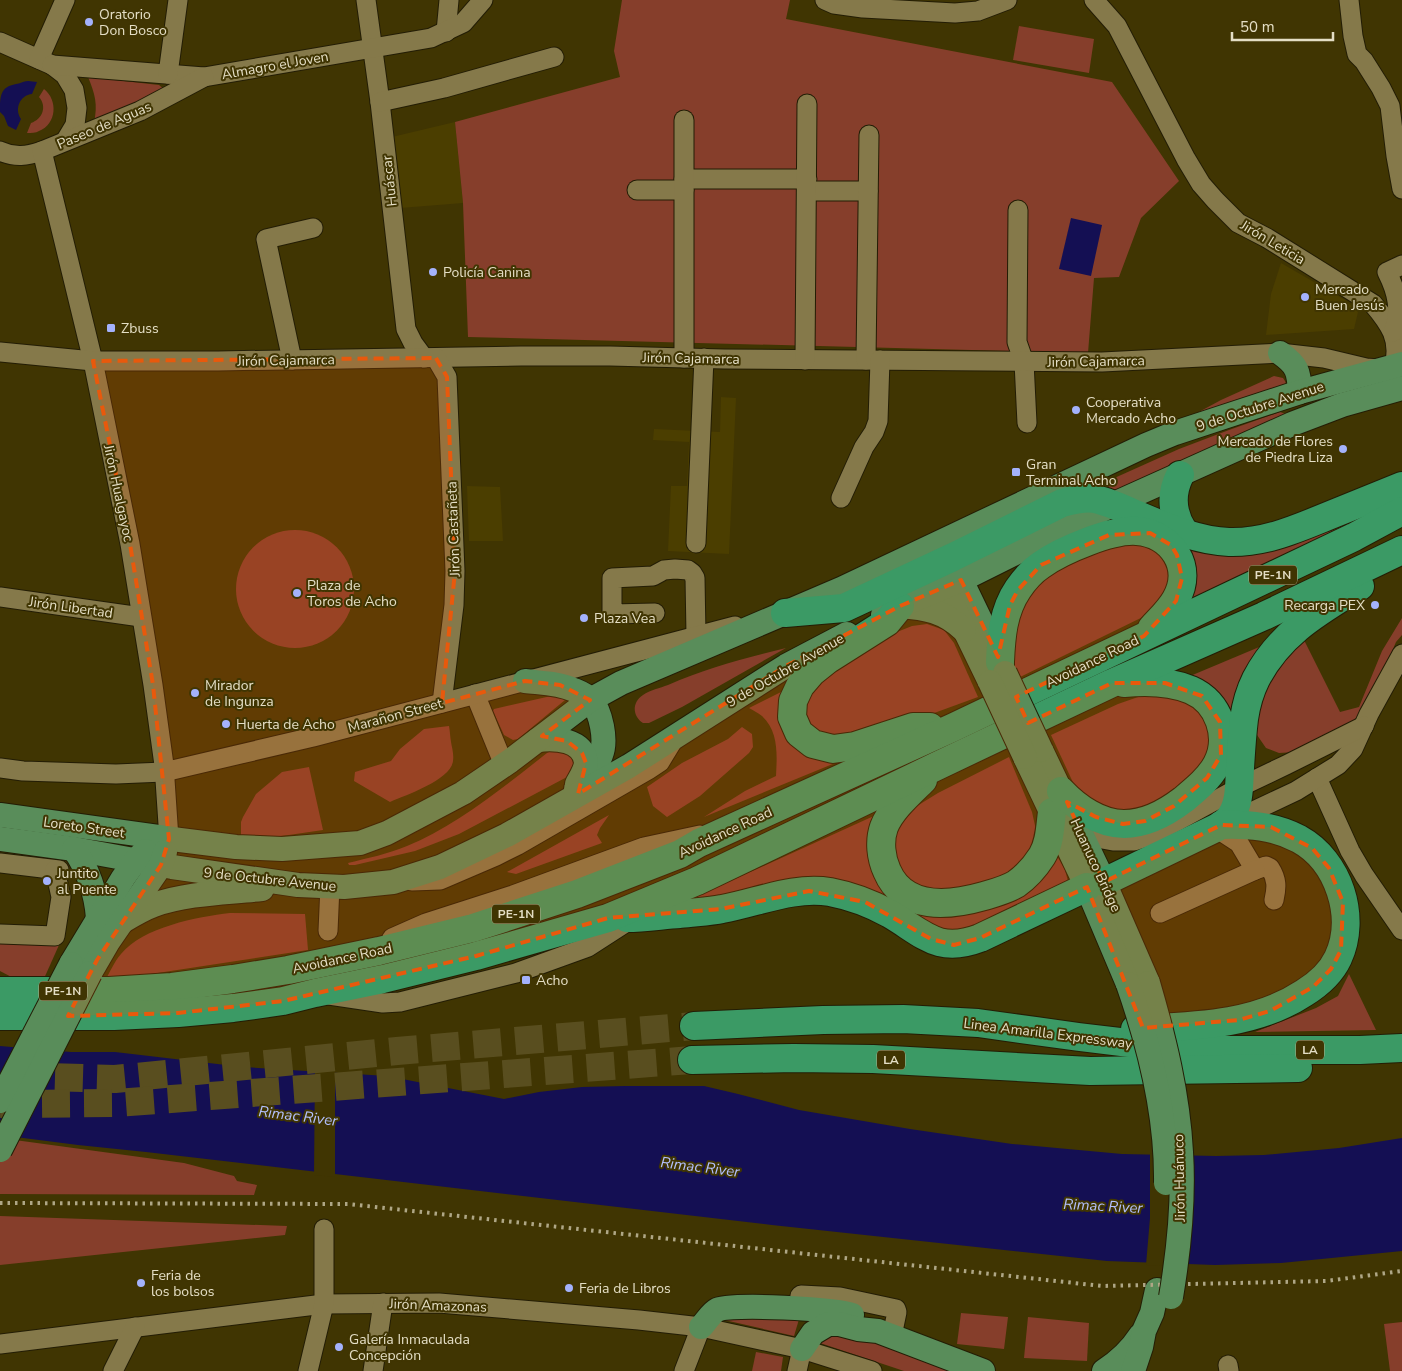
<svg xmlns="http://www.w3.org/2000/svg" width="1402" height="1371" font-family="'Nunito Sans',sans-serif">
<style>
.built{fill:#4b3e00}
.green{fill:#863e2b}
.water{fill:#140f53}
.pier{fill:#403502}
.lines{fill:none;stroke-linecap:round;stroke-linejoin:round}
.highway-tunnel{stroke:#594e1f;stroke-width:28;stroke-dasharray:28 14;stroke-linecap:butt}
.minor-casing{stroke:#231d05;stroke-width:21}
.major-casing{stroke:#231d05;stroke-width:26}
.highway-casing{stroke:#231d05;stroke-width:30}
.minor{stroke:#85794a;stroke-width:19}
.major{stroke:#598d5a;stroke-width:24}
.highway{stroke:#3b9a65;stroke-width:28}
.rail{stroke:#afa786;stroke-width:4;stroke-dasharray:2.5 5;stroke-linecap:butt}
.major-bridge-casing{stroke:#231d05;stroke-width:26;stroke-linecap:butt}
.major-bridge{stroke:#598d5a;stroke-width:24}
.marked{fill:#e8590c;fill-opacity:0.2;stroke:#e8590c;stroke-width:4;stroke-dasharray:10 6;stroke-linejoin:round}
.poi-dot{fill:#a4b2fc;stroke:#403502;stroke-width:2}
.labels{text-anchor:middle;stroke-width:4;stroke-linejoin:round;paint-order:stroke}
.shield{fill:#403502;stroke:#b3ab8a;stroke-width:1}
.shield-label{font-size:12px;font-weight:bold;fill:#e4dec5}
.poi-label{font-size:14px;fill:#e4dec5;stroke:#403502;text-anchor:start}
.street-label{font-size:14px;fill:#e4dec5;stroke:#403502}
.water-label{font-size:15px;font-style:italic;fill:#b3c0fd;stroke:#403502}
</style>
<rect width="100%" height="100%" fill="#403502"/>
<g class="built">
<polygon points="455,122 463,203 400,208 392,137"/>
<polygon points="1281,263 1345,300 1358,312 1354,329 1266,335 1271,294"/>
<polygon points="721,397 736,398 729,554 668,551 671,486 687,486 689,442 653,440 654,429 720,432"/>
<polygon points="467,486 500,487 503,541 469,541"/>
</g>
<g class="green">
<polygon points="622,0 790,0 786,19 1112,82 1179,181 1141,218 1119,277 1094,278 1088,353 468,337 463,203 455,122 620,77 614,51"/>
<polygon points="1019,26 1094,39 1089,73 1013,60"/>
<path d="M88,77L159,85L165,90L94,123C98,104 95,94 88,77Z"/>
<path d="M44,89C58,100 57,124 39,131C36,133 31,133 27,133L31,123C43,119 47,106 39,97Z"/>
<polygon points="1274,376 1283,378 1285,381 1286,384 1184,420 1221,400"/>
<polygon points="1280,412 1286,414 1108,497 1081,493 1179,449 1229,430"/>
<polygon points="1391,505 1191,599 1165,535 1195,546"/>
<circle cx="295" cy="589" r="59"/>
<polygon points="1158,542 1178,577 1151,613 1016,679 1010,664 1009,628 1037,577 1104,544"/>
<polygon points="1402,618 1402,635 1396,642 1371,700 1359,717 1341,730 1296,752 1279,753 1266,748 1257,735 1255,707 1260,689 1303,638 1340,712 1359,707 1382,651"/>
<polygon points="927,624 944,630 954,643 978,697 874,735 854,741 805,733 804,703 813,688 830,674 887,636 912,626"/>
<polygon points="1264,645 1234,710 1226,714 1183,679"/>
<path d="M786,648L682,707L649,723H643C633,717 631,703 643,695C650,690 660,688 668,685C706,668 745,658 786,648Z"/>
<path d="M791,687L784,721L857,754L704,817L745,791L776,776C777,755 779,732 762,716C758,713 753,710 749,708Z"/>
<polygon points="1162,692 1202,706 1214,744 1192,782 1125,819 1077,791 1051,735 1118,704 1141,696"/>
<polygon points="562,695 565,696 565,700 518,739 513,740 504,735 493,711 494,709 551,696"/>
<path d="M449,726C450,731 450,736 451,742C452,748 454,754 453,761C451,780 406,795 390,802L354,781L355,772L391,761L400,749L424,729Z"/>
<polygon points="742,727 752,734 753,747 749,753 700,796 667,817 653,806 647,787 682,763 728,739"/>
<path d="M563,748L575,761L574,766L567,777L459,834L415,851L355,865H349L348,863C368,858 388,854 407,846C456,826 505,786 547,753L555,749Z"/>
<polygon points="1009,757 1032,812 1036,830 1036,850 1026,867 956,898 901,884 892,834 902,820 917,806 938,793"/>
<path d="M309,767L323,830C296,834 269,839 241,837V822L243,817L256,794L282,772Z"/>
<polygon points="887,810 874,840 934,913 1056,854 1065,870 1069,885 954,938 865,894 660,913"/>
<polygon points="609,815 600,828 597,835 602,843 516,874 507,872"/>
<path d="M230,913L305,914L308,950L105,981C110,972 114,962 121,954C143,927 197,917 230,913Z"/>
<polygon points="0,943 59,945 42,983 19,981 0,971"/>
<polygon points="1349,974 1376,1030 1255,1032 1316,1008 1338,996"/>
<polygon points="0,1138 184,1163 234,1176 237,1181 257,1185 254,1195 0,1194"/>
<polygon points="0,1216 287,1226 285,1235 0,1265"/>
<polygon points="961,1313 1008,1317 1004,1349 957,1344"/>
<polygon points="800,1316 794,1336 720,1319"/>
<polygon points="1028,1317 1089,1323 1087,1361 1024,1358"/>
<polygon points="1402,1322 1402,1371 1390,1371 1384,1324"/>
<polygon points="840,1331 963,1371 904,1371 814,1341"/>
<polygon points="756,1352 783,1357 781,1371 752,1371"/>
</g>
<g class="water">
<path d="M28,81L37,82L32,94C20,95 14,109 21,119L16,130L8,126L4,116L0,112C0,96 0,87 16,84C20,84 23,81 28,81Z"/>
<polygon points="1071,218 1102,225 1091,276 1059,269"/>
<polygon points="0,1046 71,1052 115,1052 243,1067 387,1076 504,1099 539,1092 582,1087 625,1086 704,1086 738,1094 799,1110 910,1129 1012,1144 1122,1154 1216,1156 1264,1155 1339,1148 1402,1138 1402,1251 1281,1263 1215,1265 1107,1261 772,1225 146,1152 78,1145 0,1135"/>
</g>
<g class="pier">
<polygon points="315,1069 335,1070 335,1177 314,1175"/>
<polygon points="1150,1153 1188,1154 1181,1266 1146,1265 1150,1218"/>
</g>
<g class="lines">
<g class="highway-tunnel">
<polyline points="13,1076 115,1079 397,1051 694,1026"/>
<polyline points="0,1104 117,1103 692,1060"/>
</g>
<defs>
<g id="minor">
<polyline points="366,0 380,102 406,329 413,343 424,358"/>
<polyline points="825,0 834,4 863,8 955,13 978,11 1007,0"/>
<path d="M1094,0L1117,26L1186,159L1201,184L1215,200L1238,223L1267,238L1373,304C1390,324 1401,340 1394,366"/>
<polyline points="1349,0 1353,36 1357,54 1364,61 1381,88 1390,106 1396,156 1402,189"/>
<polyline points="446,32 449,0"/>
<polyline points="0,42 52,65 65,75 74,90 77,108 75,125 66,140"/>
<polyline points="39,59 65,0"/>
<polyline points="52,65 204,77 431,38 463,23 483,0"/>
<polyline points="168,74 178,0"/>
<polyline points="380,102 444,88 554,57"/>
<path d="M0,151C15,158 27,156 42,151L140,111L204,77"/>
<polyline points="42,151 93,361 130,544 153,685 164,765 169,839"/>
<polyline points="684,179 807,179"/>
<polyline points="637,190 684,190"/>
<polyline points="807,191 868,191"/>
<polyline points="1018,210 1017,342 1024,362 1027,423"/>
<path d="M1393,332C1402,311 1397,292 1387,272L1402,265"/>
<polyline points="0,352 93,361 218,361 521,356 610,356 724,359 1102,362 1280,353 1324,358 1366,368 1379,369"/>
<polyline points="436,358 447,377 455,571 454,605 442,703"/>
<polyline points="684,358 684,120"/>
<polyline points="292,360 266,239 313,228"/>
<polyline points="805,360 807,104"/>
<polyline points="866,360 869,135"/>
<polyline points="841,498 864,447 874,432 878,421 880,360"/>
<polyline points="696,543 704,358"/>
<polyline points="0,597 141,617"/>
<polyline points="655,613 612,614 612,578 653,576 664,570 675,569 688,570 692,573 695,578 696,635"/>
<polyline points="475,694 504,765"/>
<polyline points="0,768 23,771 116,774 164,772 313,737 735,626"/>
<polyline points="1317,778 1350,851 1364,875 1402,930"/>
<polyline points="1230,822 1296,791 1338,765 1353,749 1369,714 1402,654"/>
<polyline points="1079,828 1097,838 1113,841 1134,841 1152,835 1240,787 1286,765 1364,726"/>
<path d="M1216,828L1239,843L1255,870L1266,866L1270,868C1277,879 1277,887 1274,900"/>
<polyline points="0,863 59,870"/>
<polyline points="412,881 440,880 496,856 518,845 648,770 660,762 674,739"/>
<polyline points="1160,913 1255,870"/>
<polyline points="328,931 330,886"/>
<polyline points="0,934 55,936 61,897 55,870"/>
<polyline points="392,938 426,923 513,895 644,847 700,835"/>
<polyline points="329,995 383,1003 400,1002 516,973 588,947 636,916"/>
<polyline points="798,1309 800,1296 801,1295 840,1297 896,1309 897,1312 892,1336"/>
<polyline points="0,1344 324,1304 439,1303 639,1320 701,1327 802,1349 872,1371"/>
<polyline points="1228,1365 1229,1371"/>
<polyline points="113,1371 135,1327"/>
<polyline points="308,1371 324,1304 324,1229"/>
<polyline points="373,1371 383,1303"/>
<polyline points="684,1371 701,1327"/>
<polyline points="797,1371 802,1349"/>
</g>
<g id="major">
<path d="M1280,353C1297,365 1299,371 1300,392"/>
<polyline points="950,570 961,580 1002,665"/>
<polyline points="942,572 944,587 990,682"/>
<path d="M900,606C926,608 944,611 964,630"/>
<polyline points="883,615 900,606 961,580 1114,504 1292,424 1342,405 1402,388"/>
<path d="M525,681C542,683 559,683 574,690C579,692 587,696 591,700C601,712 607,740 601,755C596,768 585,779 576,789"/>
<path d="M538,740C555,738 583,739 586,762C586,770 580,778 577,784"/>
<polyline points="1041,750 1104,882 1148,983"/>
<polyline points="1025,757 1087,887 1128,984"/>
<polyline points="0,815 180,840 236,847 282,849 360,843 387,833 463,793 510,761 590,700 621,683 841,589 1146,445 1175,433 1300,392 1402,364"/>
<polyline points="0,839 74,849 172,867 298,885 344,887 393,882 440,867 507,835 629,766 786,666 847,634"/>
<path d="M74,849C89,871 96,892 98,918"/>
<path d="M123,921C133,915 143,909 154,905C188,893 226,893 262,889"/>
<polyline points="71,964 123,878 136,860 145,851"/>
<polyline points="90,973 108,942 161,865 165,852"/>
<path d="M701,1327C706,1322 711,1313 717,1310C728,1303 839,1309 852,1315"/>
<polyline points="802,1349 813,1333 828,1324 839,1324 858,1329 878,1331 983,1371"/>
<path d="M1104,1371C1118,1362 1131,1350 1140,1336"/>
<polyline points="1133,1371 1141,1347 1144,1331 1152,1313 1157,1290"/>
</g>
<g id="highway">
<path d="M1180,475C1170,495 1172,514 1184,532"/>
<polyline points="900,606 887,622 827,660 812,672 800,686 793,701 792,717 799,733 813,744 833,749 855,746 913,727 930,727"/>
<path d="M785,613L844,608L953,557L1062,503C1073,500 1084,497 1095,499C1109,502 1122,508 1135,514C1164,526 1197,541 1229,542C1265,543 1296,529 1328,516C1353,506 1377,496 1402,486"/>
<path d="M1000,662C1001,637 1003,611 1018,589C1024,580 1032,571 1041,565C1062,550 1112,529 1137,531C1172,534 1194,567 1176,599C1170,610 1160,619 1152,628"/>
<path d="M923,780C910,793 891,809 884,827C879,841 881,858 887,871C904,911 949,906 984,896C994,893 1006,890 1016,884C1026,877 1035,867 1042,856C1050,843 1050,827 1052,812"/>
<path d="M1061,791C1077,808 1100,824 1124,824C1146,824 1166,813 1183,800C1195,790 1209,779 1217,764C1231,737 1219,702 1191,690C1170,681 1146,681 1124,683"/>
<path d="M1104,882L1216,828C1222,825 1227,822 1231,816C1240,802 1239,785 1240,768C1241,752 1242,735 1244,719C1246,705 1250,691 1256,679C1280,633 1318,612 1360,586"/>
<path d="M627,918C645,918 663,915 680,914C694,912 708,912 722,909C757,903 793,886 830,892C851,896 872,904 890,914C924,934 938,954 980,938L1087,887"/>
<polyline points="0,991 109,991 172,987 233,979 288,970 379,951 473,928 577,894 680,854 699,843 954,727 1354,537 1402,511"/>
<polyline points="0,1016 114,1016 178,1013 233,1008 283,1001 315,993 383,979 476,956 608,918 697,881 937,766 1112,683 1264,616 1402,550"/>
<polyline points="694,1026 823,1020 903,1019 978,1023 1079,1037 1179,1049 1217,1050 1360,1050 1402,1048"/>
<path d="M1135,1029C1193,1026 1254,1026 1304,993C1317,985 1331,973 1338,958C1357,917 1339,861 1299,839C1274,826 1249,824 1221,825"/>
<polyline points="692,1060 794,1058 873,1059 1090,1071 1298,1068"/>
</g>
</defs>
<use href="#minor" class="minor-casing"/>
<use href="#major" class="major-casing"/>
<use href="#highway" class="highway-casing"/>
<use href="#minor" class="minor"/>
<use href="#major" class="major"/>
<use href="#highway" class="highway"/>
<polyline class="rail" points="0,1203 348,1204 1102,1286 1326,1281 1402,1271"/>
<defs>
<g id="major-bridge">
<polyline points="1005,673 1041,750"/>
<polyline points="990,682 1025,757"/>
<path d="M1148,983C1164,1038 1178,1094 1181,1152C1184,1200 1179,1249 1171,1297"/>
<path d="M1128,984C1150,1047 1167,1115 1166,1183"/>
<polyline points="0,1101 71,964"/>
<polyline points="0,1150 90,973"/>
</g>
</defs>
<use href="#major-bridge" class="major-bridge-casing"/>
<use href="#major-bridge" class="major-bridge"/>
</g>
<path class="marked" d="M436,358L447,377L455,571L442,703L525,681L560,685L590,700L542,736L567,741L582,753L586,763L578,794L786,666L900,606L961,580L998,657L1010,605L1018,590L1041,565L1109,535L1150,533L1171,545L1177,555L1182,578L1176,601L1144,636L1016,697L1028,723L1112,683H1165L1202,696L1220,722L1221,755L1207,778L1174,806L1145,821L1123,824L1096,817L1067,802L1104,882L1221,825L1271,827L1312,848L1329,868L1343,902L1341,950L1331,969L1313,987L1270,1011L1239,1020L1143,1028L1087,887L980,938L954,945L931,939L865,902L809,891L721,909L608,918L476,956L283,1001L178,1013L68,1016L97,960L161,865L169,839L153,685L130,544L93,361Z"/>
<g class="poi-dot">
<circle cx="89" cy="22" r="5"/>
<circle cx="433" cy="272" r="5"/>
<circle cx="1305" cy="297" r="5"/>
<rect x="106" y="323" width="10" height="10" rx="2.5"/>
<circle cx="1076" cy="410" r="5"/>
<circle cx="1343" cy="449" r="5"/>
<rect x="1011" y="467" width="10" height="10" rx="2.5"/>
<circle cx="297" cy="593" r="5"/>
<circle cx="1375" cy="605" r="5"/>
<circle cx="584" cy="618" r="5"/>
<circle cx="195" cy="693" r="5"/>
<circle cx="226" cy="724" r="5"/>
<circle cx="47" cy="881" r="5"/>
<rect x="521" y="975" width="10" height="10" rx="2.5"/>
<circle cx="141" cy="1283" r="5"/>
<circle cx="569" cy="1288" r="5"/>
<circle cx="339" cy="1347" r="5"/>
</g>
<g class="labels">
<g class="shield">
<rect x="1249" y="565.5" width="48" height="19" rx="4"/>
<rect x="492" y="904.5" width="48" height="19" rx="4"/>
<rect x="39" y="981.5" width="48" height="19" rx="4"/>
<rect x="1296" y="1040.5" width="28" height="19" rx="4"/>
<rect x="877" y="1050.5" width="28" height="19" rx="4"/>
</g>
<g class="shield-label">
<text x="1273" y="579">PE-1N</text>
<text x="516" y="918">PE-1N</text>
<text x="63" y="995">PE-1N</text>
<text x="1310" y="1054">LA</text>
<text x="891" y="1064">LA</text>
</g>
<g class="poi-label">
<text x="99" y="19">Oratorio<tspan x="99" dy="16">Don Bosco</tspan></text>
<text x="443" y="277">Policía Canina</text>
<text x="1315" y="294">Mercado<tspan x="1315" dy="16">Buen Jesús</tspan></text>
<text x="121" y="333">Zbuss</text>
<text x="1086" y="407">Cooperativa<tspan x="1086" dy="16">Mercado Acho</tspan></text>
<text x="1333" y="446" text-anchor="end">Mercado de Flores<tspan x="1333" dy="16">de Piedra Liza</tspan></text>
<text x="1026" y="469">Gran<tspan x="1026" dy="16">Terminal Acho</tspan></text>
<text x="307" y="590">Plaza de<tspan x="307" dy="16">Toros de Acho</tspan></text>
<text x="1365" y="610" text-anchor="end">Recarga PEX</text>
<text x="594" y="623">Plaza Vea</text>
<text x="205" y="690">Mirador<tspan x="205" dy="16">de Ingunza</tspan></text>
<text x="236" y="729">Huerta de Acho</text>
<text x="57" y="878">Juntito<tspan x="57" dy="16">al Puente</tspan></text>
<text x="536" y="985">Acho</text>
<text x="151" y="1280">Feria de<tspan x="151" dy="16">los bolsos</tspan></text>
<text x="579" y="1293">Feria de Libros</text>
<text x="349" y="1344">Galería Inmaculada<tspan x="349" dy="16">Concepción</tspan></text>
</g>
<g class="street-label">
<text transform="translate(275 65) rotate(-10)" y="5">Almagro el Joven</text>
<text transform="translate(104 125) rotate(-23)" y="5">Paseo de Aguas</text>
<text transform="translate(389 181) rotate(-96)" y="5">Huáscar</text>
<text transform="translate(1273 242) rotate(31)" y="5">Jirón Leticia</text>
<text transform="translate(691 358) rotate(1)" y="5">Jirón Cajamarca</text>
<text transform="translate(286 360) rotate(-1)" y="5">Jirón Cajamarca</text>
<text transform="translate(1096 361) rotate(-1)" y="5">Jirón Cajamarca</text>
<text transform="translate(1260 406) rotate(-18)" y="5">9 de Octubre Avenue</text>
<text transform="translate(119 493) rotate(78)" y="5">Jirón Hualgayoc</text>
<text transform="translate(453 529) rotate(-92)" y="5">Jirón Castañeta</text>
<text transform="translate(71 607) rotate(8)" y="5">Jirón Libertad</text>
<text transform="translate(1092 661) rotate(-26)" y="5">Avoidance Road</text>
<text transform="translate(785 670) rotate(-30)" y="5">9 de Octubre Avenue</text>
<text transform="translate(395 715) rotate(-15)" y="5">Marañon Street</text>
<text transform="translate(84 827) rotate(8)" y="5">Loreto Street</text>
<text transform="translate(725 832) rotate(-25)" y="5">Avoidance Road</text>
<text transform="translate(1096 865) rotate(65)" y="5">Huanuco Bridge</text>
<text transform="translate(270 879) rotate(6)" y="5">9 de Octubre Avenue</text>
<text transform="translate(342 958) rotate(-12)" y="5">Avoidance Road</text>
<text transform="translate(1048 1033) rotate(7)" y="5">Linea Amarilla Expressway</text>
<text transform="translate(1179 1178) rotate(-91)" y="5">Jirón Huánuco</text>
<text transform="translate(438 1305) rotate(2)" y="5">Jirón Amazonas</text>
</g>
<g class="water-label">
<text transform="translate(298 1116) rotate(7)" y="5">Rimac River</text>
<text transform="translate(700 1167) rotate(7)" y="5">Rimac River</text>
<text transform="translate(1103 1206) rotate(3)" y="5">Rimac River</text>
</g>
</g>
<path d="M1232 32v8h101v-8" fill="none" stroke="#e4dec5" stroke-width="2.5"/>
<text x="1240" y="32" font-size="15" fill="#e4dec5" stroke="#403502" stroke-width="4" paint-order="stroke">50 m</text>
</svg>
